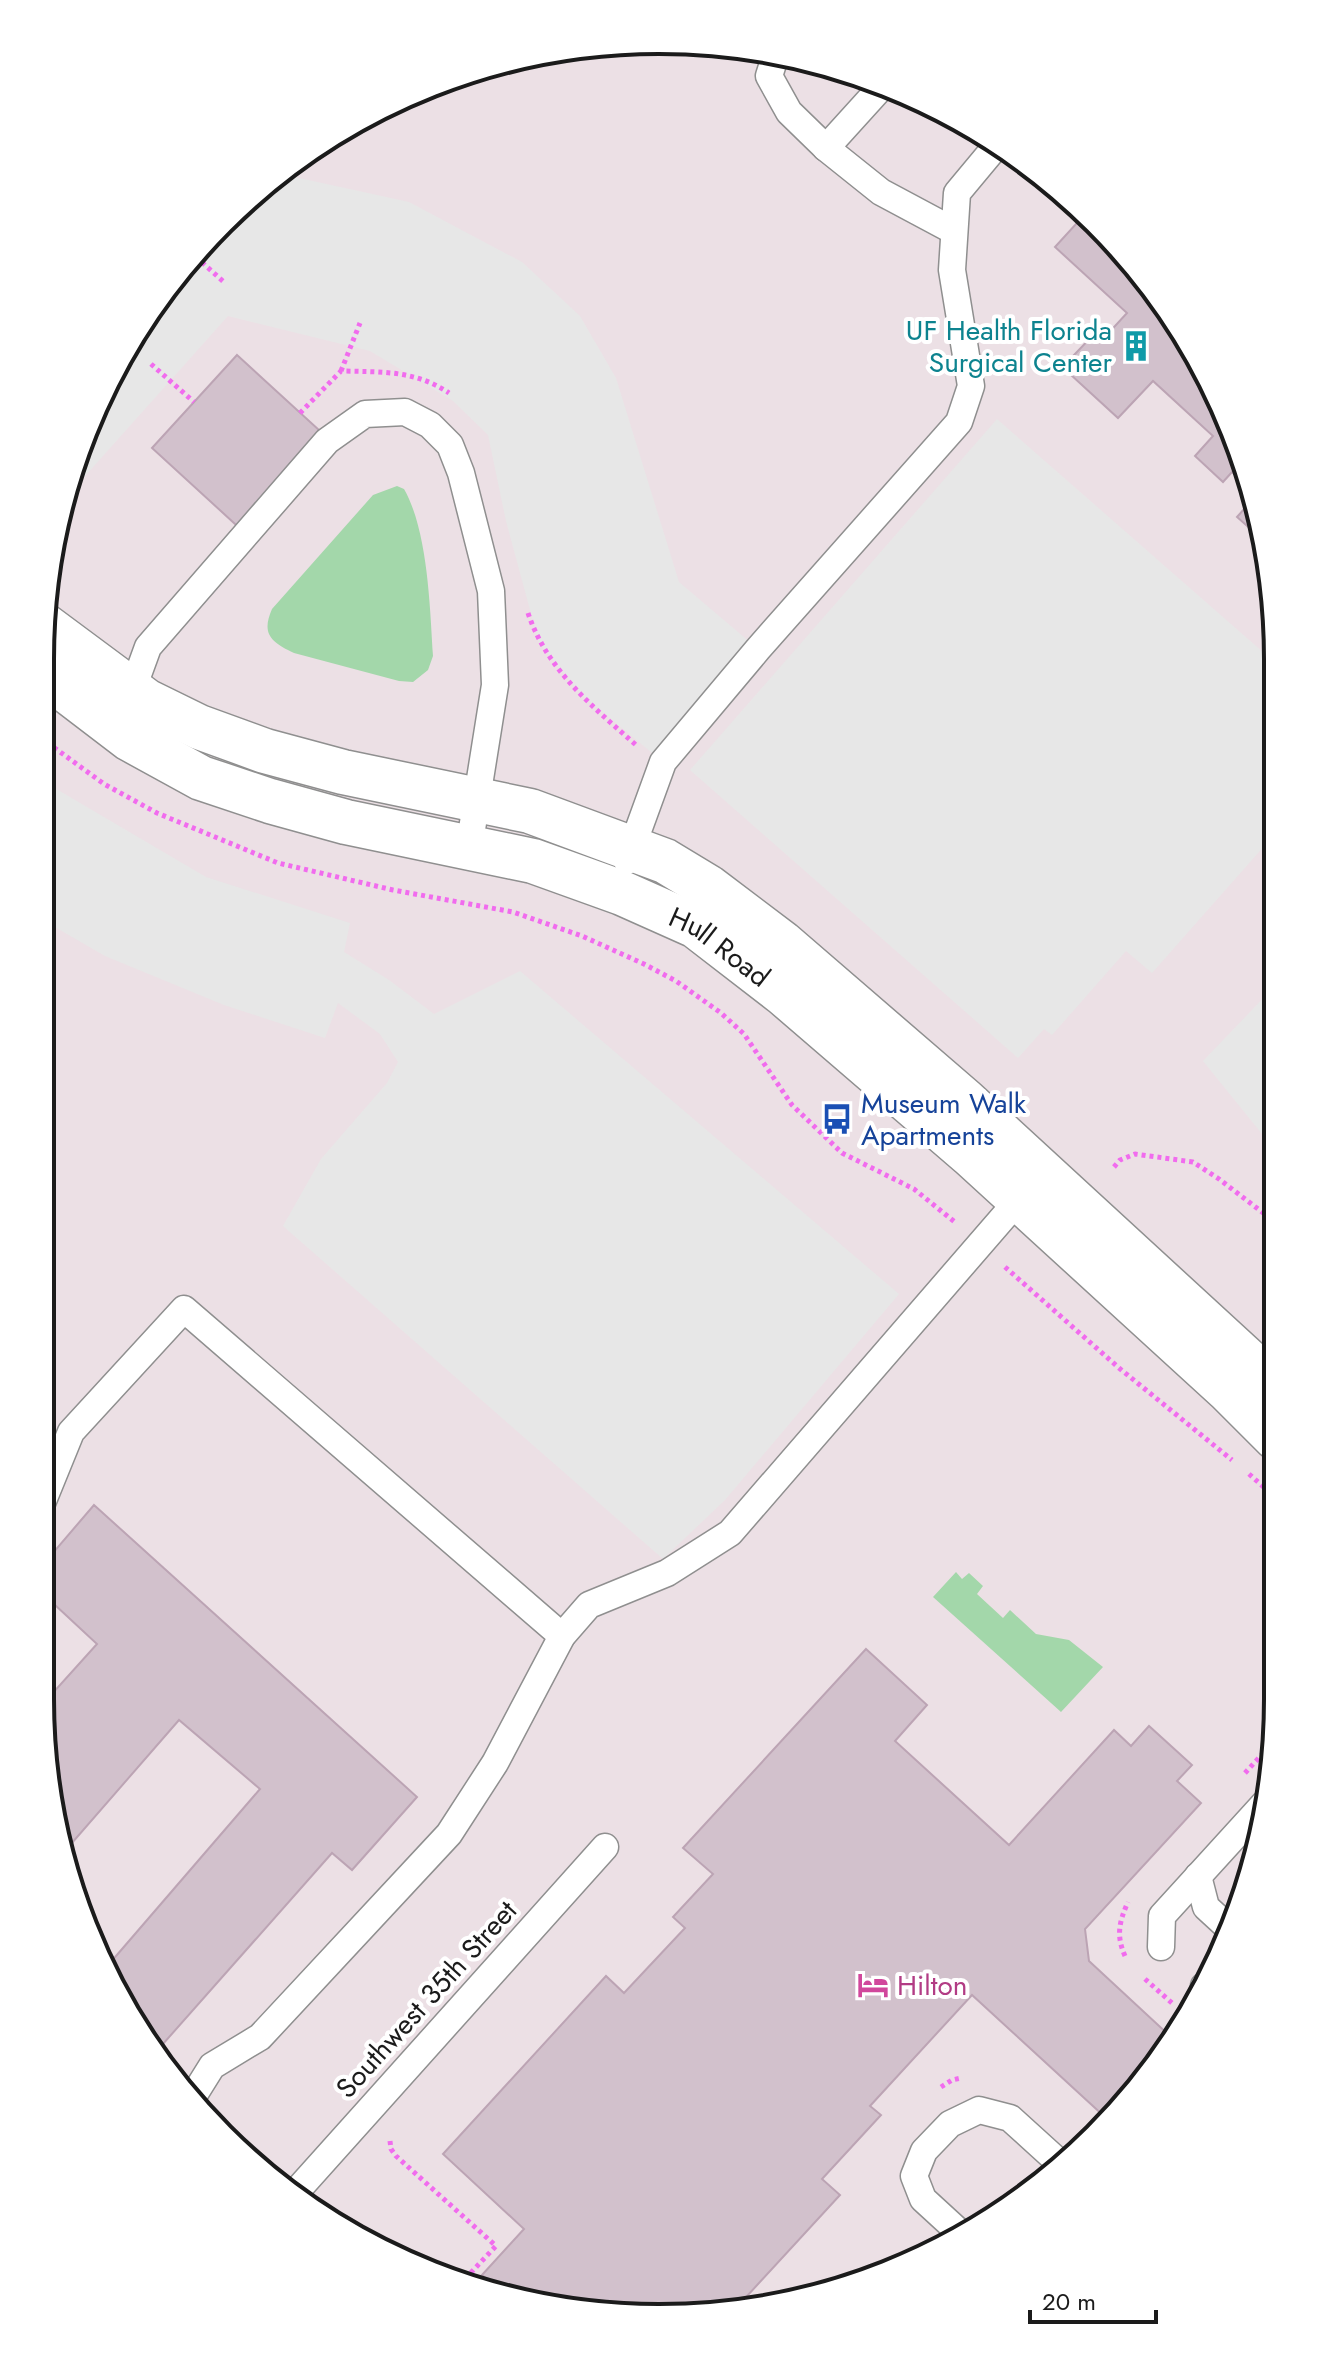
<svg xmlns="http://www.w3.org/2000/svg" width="1318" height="2358" font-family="Jost,sans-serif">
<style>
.parking{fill:#e7e7e7}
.water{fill:#a3d7aa}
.building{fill:#d2c1cc;stroke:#bca4b4;stroke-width:2}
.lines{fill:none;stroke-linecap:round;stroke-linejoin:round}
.service-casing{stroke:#8f8f8f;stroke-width:29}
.minor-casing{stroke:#8f8f8f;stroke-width:47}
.path{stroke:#f16cee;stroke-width:5;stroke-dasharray:4 4;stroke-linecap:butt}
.service{stroke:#fff;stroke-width:26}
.minor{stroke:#fff;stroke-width:44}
.labels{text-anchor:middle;stroke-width:8;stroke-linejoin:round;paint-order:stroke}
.culture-label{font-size:28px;fill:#0d838f;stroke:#fff;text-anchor:end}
.street-label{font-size:28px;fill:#1b1b1b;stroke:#fff}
.transit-label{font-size:28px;fill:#164399;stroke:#fff;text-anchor:start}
.hotel-label{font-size:28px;fill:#b23c85;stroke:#fff;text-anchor:start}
.rim{fill:none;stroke:#1b1b1b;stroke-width:4}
</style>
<rect width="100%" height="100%" fill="#ece0e5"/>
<g class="parking">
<polygon points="282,168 290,176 409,202 522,262 580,316 616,378 679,582 758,649 663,762 581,694 539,643 506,521 488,435 453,401 370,351 228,316 61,503 123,349 194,251"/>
<polygon points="997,419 1273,661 1274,835 1152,973 1126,951 1052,1035 1044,1029 1018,1058 690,770"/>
<polygon points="41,780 206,877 350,923 344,952 389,980 434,1014 520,971 899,1294 725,1500 663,1559 283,1226 321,1159 387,1083 398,1062 380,1034 338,1003 325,1038 224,1005 105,956 41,919"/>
<polygon points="1274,987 1275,1150 1203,1061"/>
</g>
<g class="water">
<path d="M397,486L404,489C428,531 430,608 433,656L428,670L413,682L399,681L294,653C271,642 261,634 272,609L373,495Z"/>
<polygon points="956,1572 962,1579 969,1573 983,1586 977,1594 1003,1618 1010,1610 1036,1634 1069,1640 1103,1667 1061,1712 933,1597"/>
</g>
<g class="building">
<polygon points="1086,213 1096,221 1174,315 1245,460 1252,490 1232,472 1223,482 1195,456 1213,436 1153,381 1118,418 1071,375 1082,363 1074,355 1097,331 1105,337 1127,313 1055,247"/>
<polygon points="237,355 331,441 246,534 152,448"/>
<polygon points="1254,498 1264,541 1237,517"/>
<polygon points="94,1505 417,1797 352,1870 332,1853 155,2053 105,1959 110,1963 260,1789 179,1720 65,1851 41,1706 97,1644 40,1591 40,1568"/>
<polygon points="866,1649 927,1705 895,1741 1009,1845 1114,1730 1131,1746 1149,1726 1192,1765 1177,1781 1201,1803 1085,1929 1089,1961 1171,2037 1106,2118 972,1995 870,2106 881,2115 822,2179 840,2195 736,2308 699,2317 508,2298 482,2275 524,2229 443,2154 606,1976 624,1993 685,1928 673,1917 713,1874 683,1848"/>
</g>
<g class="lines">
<defs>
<g id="service">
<polyline points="776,54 769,76 789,112 826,148"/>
<polyline points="884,84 826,148 881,192 954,231"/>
<polyline points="132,701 132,691 148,647 327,441 365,414 405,412 430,425 450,445 461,473 491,591 495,685 469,848"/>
<polyline points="627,861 663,762 758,649 959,422 971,386 952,270 957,193 997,145"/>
<polyline points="40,1508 71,1432 184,1309 562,1636"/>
<polyline points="1198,1876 1206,1907 1231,1930"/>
<polyline points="1161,1947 1162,1916 1264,1804"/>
<polyline points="1204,1986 1205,1986"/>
<polyline points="192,2098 212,2066 260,2037 449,1834 495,1763 562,1636 589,1605 667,1573 730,1533 1027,1190"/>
<polyline points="294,2194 605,1847"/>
<polyline points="959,2232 923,2199 914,2176 924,2151 950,2124 979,2110 1010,2118 1064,2167"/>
</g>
<g id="minor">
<polyline points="41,623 146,701 199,727 265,751 343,772 530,811 665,861 708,887 782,943 965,1101 1275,1386"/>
<path id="s1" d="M41,671L130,739L201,778L270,801L346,822L533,861L622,893L696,926L784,994L971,1155L1228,1390L1276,1438"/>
</g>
</defs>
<use href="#service" class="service-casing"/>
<use href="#minor" class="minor-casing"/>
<g class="path">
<polyline points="196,257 225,283"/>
<polyline points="151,364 194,402"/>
<polyline points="341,371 360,323"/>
<path d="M300,413L341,371C381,372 415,370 449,393"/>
<path d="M528,613C547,670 592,706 636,745"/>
<polyline points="41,738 104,784 157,813 278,863 393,890 513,912 582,936 644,964 676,981 721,1013 744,1034 792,1105 842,1153 914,1189 956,1223"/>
<polyline points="1114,1167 1120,1160 1135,1154 1193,1162 1219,1179 1275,1222"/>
<polyline points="1005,1267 1119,1368 1232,1460"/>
<polyline points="1249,1474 1276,1498"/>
<polyline points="1245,1773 1277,1738"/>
<path d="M1125,1956C1116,1936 1119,1922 1128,1902"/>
<polyline points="1145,1979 1173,2004"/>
<polyline points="941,2087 952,2080 961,2078"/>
<polyline points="390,2141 391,2149 396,2156 496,2246 463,2281"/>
</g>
<use href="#service" class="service"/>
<use href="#minor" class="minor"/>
</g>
<defs>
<symbol id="building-bare" viewBox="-9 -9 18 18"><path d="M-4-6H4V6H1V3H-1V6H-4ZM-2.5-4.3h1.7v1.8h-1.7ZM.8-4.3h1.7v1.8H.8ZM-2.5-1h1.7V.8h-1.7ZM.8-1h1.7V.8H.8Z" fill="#0f9aa8" stroke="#fff" stroke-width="2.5" paint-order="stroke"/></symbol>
<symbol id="bus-bare" viewBox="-9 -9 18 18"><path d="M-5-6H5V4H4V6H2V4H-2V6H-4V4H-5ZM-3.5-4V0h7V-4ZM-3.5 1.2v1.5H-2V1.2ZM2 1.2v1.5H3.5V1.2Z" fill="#1a4fb4" stroke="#fff" stroke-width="2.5" paint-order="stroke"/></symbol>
<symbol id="hotel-bare" viewBox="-9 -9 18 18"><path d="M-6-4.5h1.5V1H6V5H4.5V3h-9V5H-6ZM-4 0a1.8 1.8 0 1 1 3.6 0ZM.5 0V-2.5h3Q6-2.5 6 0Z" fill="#d1479c" stroke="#fff" stroke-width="2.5" paint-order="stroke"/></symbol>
</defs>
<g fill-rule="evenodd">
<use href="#building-bare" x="1114" y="324" width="44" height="44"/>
<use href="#bus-bare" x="815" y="1097" width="44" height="44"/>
<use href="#hotel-bare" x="851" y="1963" width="44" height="44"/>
</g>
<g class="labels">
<g class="culture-label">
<text x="1112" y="340">UF Health Florida<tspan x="1112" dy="32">Surgical Center</tspan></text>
</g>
<g class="street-label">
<text dy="10" stroke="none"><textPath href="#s1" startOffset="742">Hull Road</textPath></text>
<text transform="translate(426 1999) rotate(-48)" y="10">Southwest 35th Street</text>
</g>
<g class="transit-label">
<text x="861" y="1113">Museum Walk<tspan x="861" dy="32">Apartments</tspan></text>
</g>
<g class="hotel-label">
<text x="897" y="1995">Hilton</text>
</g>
</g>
<path d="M0 0H1318V2358H0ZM659 54H659A605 605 0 0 1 1264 659V1699A605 605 0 0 1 659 2304H659A605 605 0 0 1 54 1699V659A605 605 0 0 1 659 54Z" fill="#fff" fill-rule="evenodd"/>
<path class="rim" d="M659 54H659A605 605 0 0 1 1264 659V1699A605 605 0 0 1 659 2304H659A605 605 0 0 1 54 1699V659A605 605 0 0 1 659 54Z"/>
<path d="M1030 2310v12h126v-12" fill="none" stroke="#1b1b1b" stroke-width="4"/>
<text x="1042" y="2310" font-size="24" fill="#1b1b1b" stroke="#ffffff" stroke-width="6" paint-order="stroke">20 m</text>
</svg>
